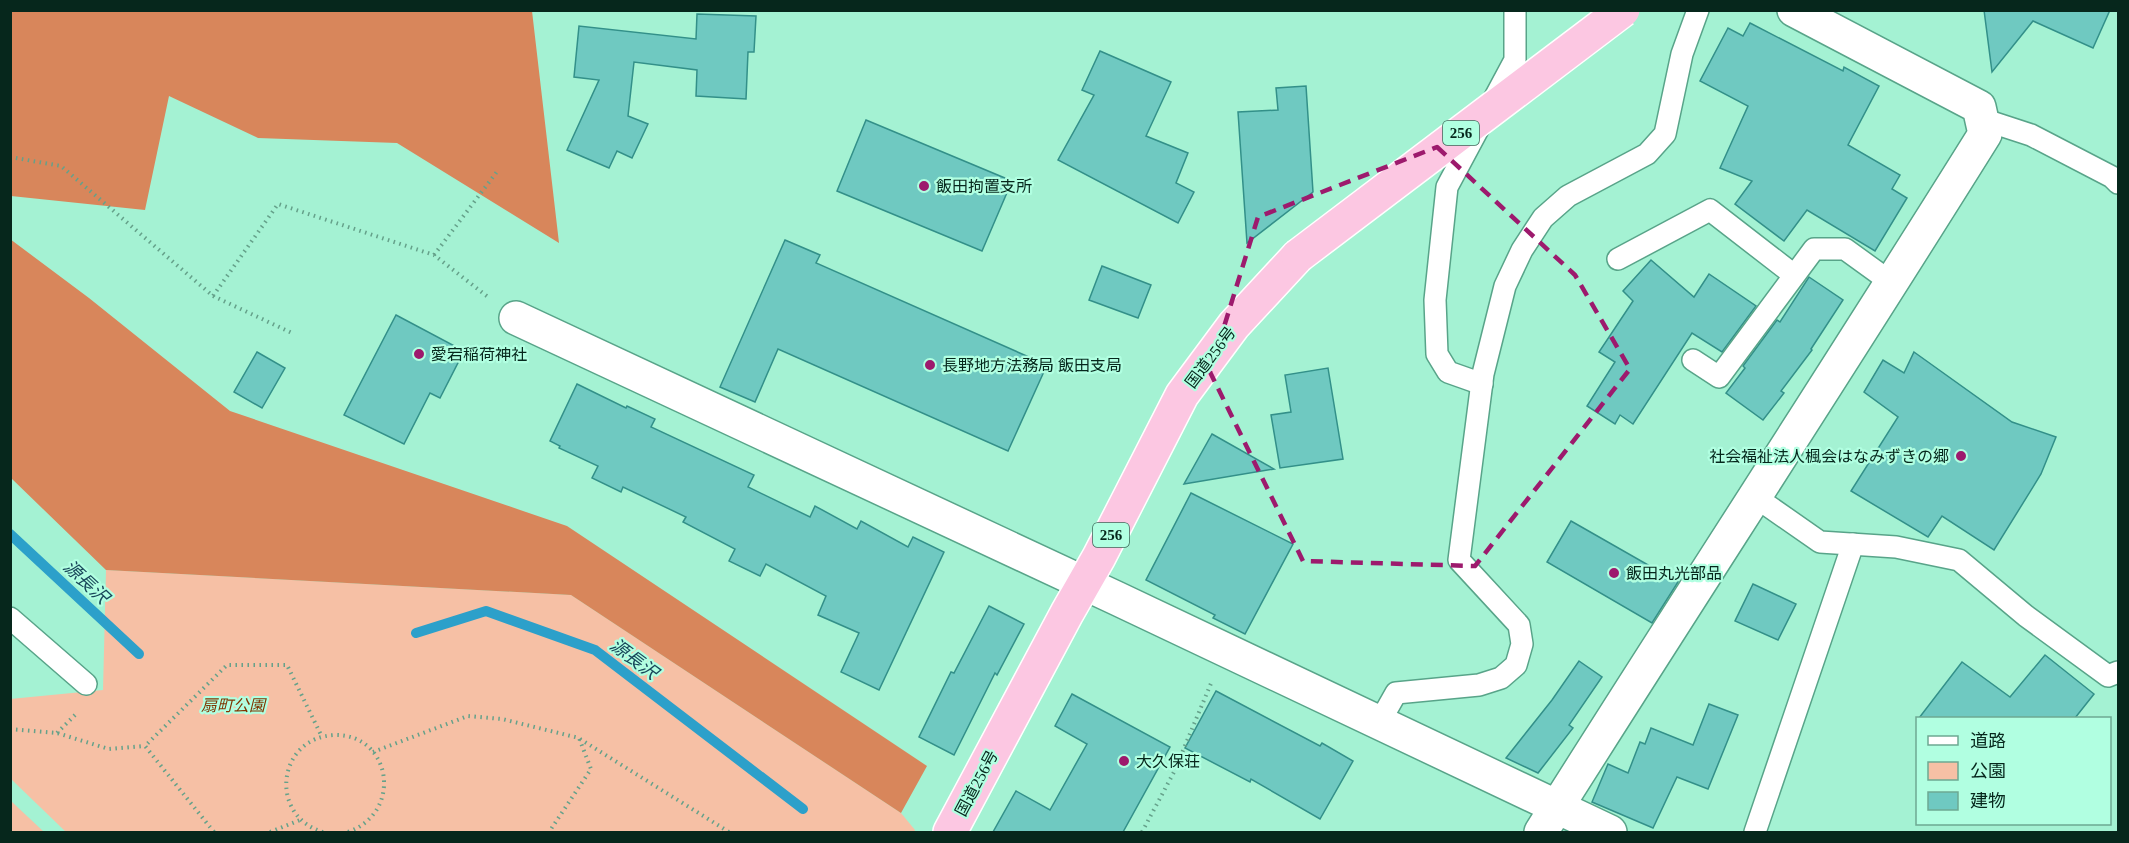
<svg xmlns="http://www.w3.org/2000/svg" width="2129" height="843" font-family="'Times New Roman','Noto Sans JP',serif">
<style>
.green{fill:#f6c0a5}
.forest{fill:#d8865b}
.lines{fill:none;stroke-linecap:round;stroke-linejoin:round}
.stream{stroke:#2ca0ca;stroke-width:10}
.building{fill:#6fc9c1;stroke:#339089;stroke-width:1.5}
.service-casing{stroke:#58a489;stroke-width:24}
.minor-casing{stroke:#58a489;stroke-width:36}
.trunk-casing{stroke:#fff;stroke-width:36}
.path{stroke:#65a18a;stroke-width:4;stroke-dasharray:1.5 4.5;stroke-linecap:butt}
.service{stroke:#fff;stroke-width:21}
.minor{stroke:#fff;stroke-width:33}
.trunk{stroke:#fcc7e2;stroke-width:33}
.trunk-bridge-casing{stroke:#fff;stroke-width:36;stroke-linecap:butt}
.trunk-bridge{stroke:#fcc7e2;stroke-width:33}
.marked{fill:none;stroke:#9d1a6d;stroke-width:4.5;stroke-dasharray:12 8;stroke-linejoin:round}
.poi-dot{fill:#9d1a6d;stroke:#b1ffe1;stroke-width:2}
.labels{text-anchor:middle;stroke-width:4.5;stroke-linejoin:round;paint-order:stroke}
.shield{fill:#b1ffe1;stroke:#396857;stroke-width:1.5}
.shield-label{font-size:15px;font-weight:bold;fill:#06271c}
.poi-label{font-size:16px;fill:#06271c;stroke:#b1ffe1;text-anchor:start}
.street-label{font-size:16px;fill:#06271c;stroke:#b1ffe1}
.park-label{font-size:16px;font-style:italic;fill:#7f3500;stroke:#b1ffe1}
.water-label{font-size:18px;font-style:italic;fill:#19475a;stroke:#b1ffe1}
</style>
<rect width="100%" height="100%" fill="#a4f2d3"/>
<g class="green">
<polygon points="106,570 571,595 901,813 915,830 914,832 66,832 11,779 10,699 103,690"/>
<polygon points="10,801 11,801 44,832 11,832"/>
</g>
<g class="forest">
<polygon points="11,10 532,11 559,243 397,143 258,138 169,96 145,210 11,196"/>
<polygon points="10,239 89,298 230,411 567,526 927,766 901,813 571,595 106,570 11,478"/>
</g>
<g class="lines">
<g class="stream">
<polyline points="10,534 139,654"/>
<polyline points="416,633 486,611 595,650 803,809"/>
</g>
</g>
<g class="building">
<polygon points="1984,10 2110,10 2093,48 2033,21 1992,72"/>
<polygon points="697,14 756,16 754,52 748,52 746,99 696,96 697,70 634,62 628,116 648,124 632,158 617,151 609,168 567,150 599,80 574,77 579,26 696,39"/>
<polygon points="1750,23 1843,71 1844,67 1879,86 1848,145 1900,175 1892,189 1907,198 1875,251 1807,210 1784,241 1735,204 1752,181 1720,168 1748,106 1700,81 1728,28 1743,36"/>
<polygon points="1100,51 1171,82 1146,136 1188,153 1176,183 1194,192 1178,223 1058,160 1094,95 1082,90"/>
<polygon points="1306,86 1313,192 1247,243 1238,112 1278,110 1276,88"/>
<polygon points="866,120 1012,181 982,251 837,191"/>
<polygon points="785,240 820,255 816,263 1047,365 1008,451 778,349 755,402 720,387"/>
<polygon points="1651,260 1694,297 1709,274 1756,306 1722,352 1692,333 1633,424 1620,415 1615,424 1587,406 1615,362 1599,352 1633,301 1623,291"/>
<polygon points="1102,266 1151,285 1138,318 1089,300"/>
<polygon points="1809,277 1843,300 1811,349 1812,350 1781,391 1784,393 1763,420 1726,393 1745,368 1743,366 1777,320 1780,322"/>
<polygon points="396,315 464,351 440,398 430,393 404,444 344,415"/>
<polygon points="257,352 285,368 262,408 234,392"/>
<polygon points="1914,352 2012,422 2056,437 2041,474 1994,550 1942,516 1928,537 1851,491 1898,417 1864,392 1883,360 1904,373"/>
<polygon points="1328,368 1343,459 1280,468 1271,415 1291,412 1285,375"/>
<polygon points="577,384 626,408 627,406 655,419 651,427 754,475 748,487 810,517 815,506 857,529 861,521 908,547 913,537 944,552 879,690 841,672 859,633 818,615 826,596 766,564 760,576 729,561 735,549 683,522 686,517 623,487 621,492 592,478 598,466 559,448 560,446 550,441"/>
<polygon points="1212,434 1274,469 1184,484"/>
<polygon points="1191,493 1293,544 1245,634 1213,618 1215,615 1146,580"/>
<polygon points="1571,521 1678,582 1652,623 1547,562"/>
<polygon points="1753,584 1796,604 1778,640 1735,621"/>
<polygon points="989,606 1024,624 997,675 995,673 954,755 919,737 951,672 954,673"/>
<polygon points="2045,655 2094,694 2075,718 1919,718 1962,662 2010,697"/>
<polygon points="1579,661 1602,677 1569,725 1573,728 1538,773 1506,758 1552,700"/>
<polygon points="1216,691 1320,746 1322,743 1353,761 1320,819 1251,779 1250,782 1185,748"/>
<polygon points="1072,694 1170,747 1123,832 993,832 1016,791 1050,810 1087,744 1055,726"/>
<polygon points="1709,704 1738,715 1708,789 1677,777 1653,828 1592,802 1608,764 1628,773 1640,742 1645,744 1651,728 1693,745"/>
</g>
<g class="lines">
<defs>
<g id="service">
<polyline points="1982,119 2031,135 2112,177 2118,183"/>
<polyline points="1618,259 1710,210 1794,275"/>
<polyline points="1693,360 1719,377 1814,249 1845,249 1892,283"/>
<polyline points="1482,384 1448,372 1437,354 1435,300 1447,187 1515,60 1515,10"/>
<polyline points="1754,496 1820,542 1896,547 1959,560 2026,616 2108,676 2118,672"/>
<polyline points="10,618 86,684"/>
<polyline points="1379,723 1396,693 1479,685 1501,678 1516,665 1522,644 1519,625 1459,560 1483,374 1505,286 1522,250 1543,218 1568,196 1647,154 1665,134 1682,54 1698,10"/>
<polyline points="1755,832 1853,544"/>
</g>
<g id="minor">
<polyline points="516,318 1116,598 1610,832"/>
<path d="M1541,832C1688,599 1839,368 1985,134L1979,107L1794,10"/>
</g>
<polyline id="trunk" points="950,832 1067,613 1099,557 1182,395 1234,325 1298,256"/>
</defs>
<use href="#service" class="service-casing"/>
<use href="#minor" class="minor-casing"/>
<use href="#trunk" class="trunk-casing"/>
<g class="path">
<polyline points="10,157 61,166 213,296 278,204 434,255 488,297"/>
<polyline points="434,255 499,169"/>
<polyline points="213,296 292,333"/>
<polyline points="10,729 57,733 109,749 145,746"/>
<polyline points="57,733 78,712"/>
<polyline points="580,739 729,832"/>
<polyline points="373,752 468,716 502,719 579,738 591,769 549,832"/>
<polyline points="214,832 145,746 227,665 287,665 322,737"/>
<polyline points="270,832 300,820"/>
<path d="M323,832C268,816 277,737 335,735C391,734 404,812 348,832"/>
<polyline points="1142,832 1174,772 1212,681"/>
</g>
<use href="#service" class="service"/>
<use href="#minor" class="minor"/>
<use href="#trunk" class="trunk"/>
<defs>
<polyline id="trunk-bridge" points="1298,256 1623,10"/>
</defs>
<use href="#trunk-bridge" class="trunk-bridge-casing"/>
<use href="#trunk-bridge" class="trunk-bridge"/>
</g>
<path class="marked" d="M1437,147L1575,275L1630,369L1475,566L1303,561L1210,372L1258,217Z"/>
<g class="poi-dot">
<circle cx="924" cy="186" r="6"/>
<circle cx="419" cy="354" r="6"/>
<circle cx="930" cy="365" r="6"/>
<circle cx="1961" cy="456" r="6"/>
<circle cx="1614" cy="573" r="6"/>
<circle cx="1124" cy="761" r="6"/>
</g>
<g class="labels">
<g class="shield">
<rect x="1443" y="121" width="36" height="24" rx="4.5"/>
<rect x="1093" y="523" width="36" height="24" rx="4.5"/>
</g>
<g class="shield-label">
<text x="1461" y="138">256</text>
<text x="1111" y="540">256</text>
</g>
<g class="poi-label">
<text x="936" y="192">飯田拘置支所</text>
<text x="431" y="360">愛宕稲荷神社</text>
<text x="942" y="371">長野地方法務局 飯田支局</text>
<text x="1949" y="462" text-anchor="end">社会福祉法人楓会はなみずきの郷</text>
<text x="1626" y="579">飯田丸光部品</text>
<text x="1136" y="767">大久保荘</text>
</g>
<g class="street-label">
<text transform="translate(1210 357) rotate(-53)" y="6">国道256号</text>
<text transform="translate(976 783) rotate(-62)" y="6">国道256号</text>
</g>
<g class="park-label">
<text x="233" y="711">扇町公園</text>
</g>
<g class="water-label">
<text transform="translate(86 582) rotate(43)" y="6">源長沢</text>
<text transform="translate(634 659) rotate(37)" y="6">源長沢</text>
</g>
</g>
<rect width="2129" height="843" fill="none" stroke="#06271c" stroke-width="24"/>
<rect x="1916" y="717" width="195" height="108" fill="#b1ffe1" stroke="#6da992" stroke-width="1.5"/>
<rect x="1928" y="736" width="30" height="9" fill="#ffffff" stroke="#6da992" stroke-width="1.5"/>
<text x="1970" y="747" font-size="18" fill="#06271c">道路</text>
<rect x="1928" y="762" width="30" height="18" fill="#f6c0a5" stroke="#6da992" stroke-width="1.5"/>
<text x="1970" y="777" font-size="18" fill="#06271c">公園</text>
<rect x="1928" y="792" width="30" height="18" fill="#6fc9c1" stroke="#6da992" stroke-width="1.5"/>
<text x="1970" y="807" font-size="18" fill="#06271c">建物</text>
</svg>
